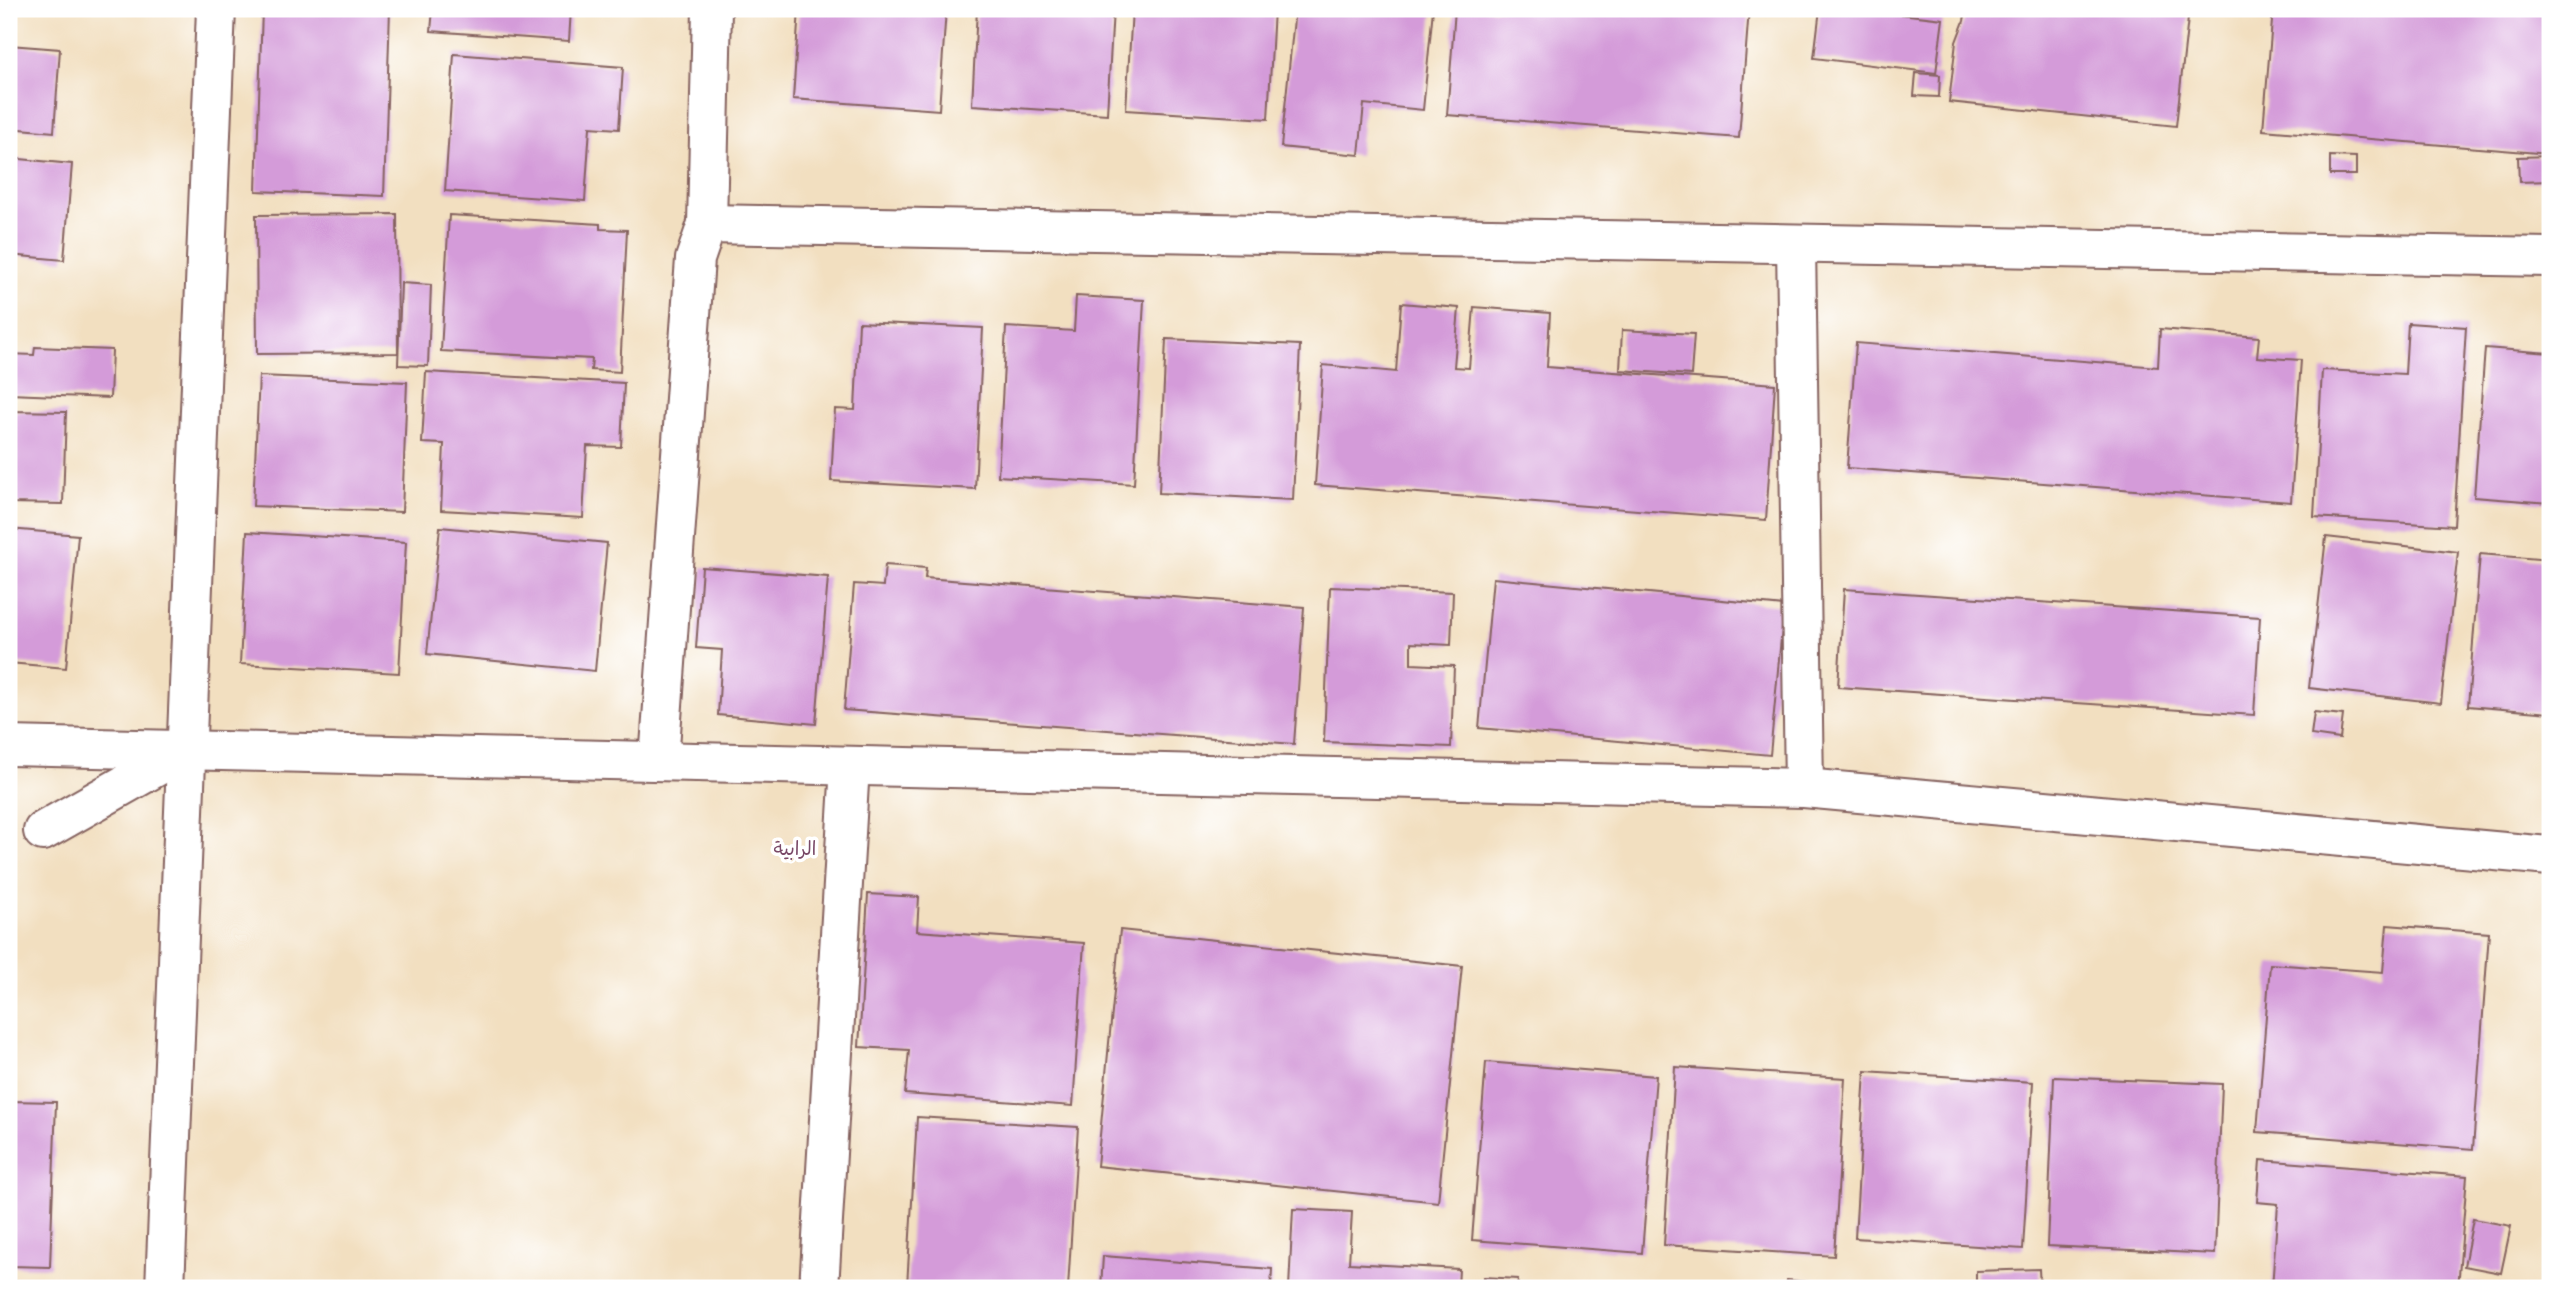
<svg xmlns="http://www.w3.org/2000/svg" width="2559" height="1297" font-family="Pangolin,'Playpen Sans Arabic',sans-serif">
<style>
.building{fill:#d49bd9}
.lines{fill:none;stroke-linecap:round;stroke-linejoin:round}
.minor-casing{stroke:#85625f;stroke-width:42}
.minor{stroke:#fff;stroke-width:38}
.labels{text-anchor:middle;stroke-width:7;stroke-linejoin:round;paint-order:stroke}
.neighbourhood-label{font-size:19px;fill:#7a4a68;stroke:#fff}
</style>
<rect width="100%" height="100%" fill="#fff"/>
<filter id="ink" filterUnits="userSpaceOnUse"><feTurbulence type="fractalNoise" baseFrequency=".0143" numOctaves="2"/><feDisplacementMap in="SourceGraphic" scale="14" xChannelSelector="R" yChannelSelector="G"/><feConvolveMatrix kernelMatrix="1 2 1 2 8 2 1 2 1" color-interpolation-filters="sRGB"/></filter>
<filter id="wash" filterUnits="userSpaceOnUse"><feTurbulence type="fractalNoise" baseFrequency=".00686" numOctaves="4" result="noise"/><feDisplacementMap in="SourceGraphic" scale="28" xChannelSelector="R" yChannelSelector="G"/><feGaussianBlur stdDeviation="1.57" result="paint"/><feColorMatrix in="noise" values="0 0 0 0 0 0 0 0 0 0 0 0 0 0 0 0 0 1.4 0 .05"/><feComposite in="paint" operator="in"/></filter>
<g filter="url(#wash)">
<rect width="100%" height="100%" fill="#f2dfc0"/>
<g id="blocks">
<g class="building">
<polygon points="262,9 390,9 384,196 256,191"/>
<polygon points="433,9 571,9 569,41 431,31"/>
<polygon points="799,9 946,9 939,110 793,99"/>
<polygon points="977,9 1113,9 1107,114 972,105"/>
<polygon points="1132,9 1274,9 1268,119 1126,110"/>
<polygon points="1295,9 1433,9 1423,110 1364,104 1359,155 1281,147"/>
<polygon points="1455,9 1749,9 1739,138 1447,115"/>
<polygon points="1820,9 1857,9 1943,19 1936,73 1814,58"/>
<polygon points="1966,9 2189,9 2176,126 1949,102 1956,42 1964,21"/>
<polygon points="2273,9 2550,10 2550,154 2263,130"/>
<polygon points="9,45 60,49 54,132 9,128"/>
<polygon points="454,54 623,67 619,129 590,127 585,201 445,191"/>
<polygon points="1916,73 1940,75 1939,97 1914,96"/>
<polygon points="2330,156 2356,157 2356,175 2330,175"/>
<polygon points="2550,156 2550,181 2519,182 2518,157"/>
<polygon points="9,158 72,164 64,260 9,255"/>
<polygon points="397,214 398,353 257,354 256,215"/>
<polygon points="449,215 600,224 600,229 627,230 620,372 591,370 592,359 441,351"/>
<polygon points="401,283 431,285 428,366 398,365"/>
<polygon points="1076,296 1144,300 1134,484 998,476 1006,327 1074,331"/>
<polygon points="1401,303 1459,308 1454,367 1469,368 1474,307 1550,313 1547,367 1775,384 1766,520 1315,485 1323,365 1396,372"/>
<polygon points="859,322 983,328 975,489 831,481 835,409 855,410"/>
<polygon points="2408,323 2466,327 2454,526 2314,517 2322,370 2405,374"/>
<polygon points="2160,329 2259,337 2257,357 2301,360 2291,502 1847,468 1856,343 2158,367"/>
<polygon points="1622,330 1694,334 1691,375 1620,370"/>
<polygon points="1166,339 1300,345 1293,500 1159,493"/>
<polygon points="35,347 112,350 110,398 9,394 9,354 34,355"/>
<polygon points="2485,348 2550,353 2550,503 2474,497"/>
<polygon points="426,372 624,383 621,447 587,446 583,518 441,510 444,444 422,443"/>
<polygon points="259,376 407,382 402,512 253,506"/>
<polygon points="9,411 66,412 63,504 9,503"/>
<polygon points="440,527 607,543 595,671 427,654"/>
<polygon points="9,529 78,535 66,668 9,663"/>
<polygon points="247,532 406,542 399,673 240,664"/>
<polygon points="2326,537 2458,552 2441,703 2309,688"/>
<polygon points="2480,554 2550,560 2550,713 2468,706"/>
<polygon points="885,565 926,568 925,578 1304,607 1294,744 844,710 854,584 883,586"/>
<polygon points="702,567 828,577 816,724 718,715 722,650 696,648"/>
<polygon points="1493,578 1784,606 1770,755 1479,728"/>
<polygon points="1330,587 1453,592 1451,645 1411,643 1411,664 1454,666 1451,747 1324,742"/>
<polygon points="1844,589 2260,617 2254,715 1838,687"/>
<polygon points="2314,712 2343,715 2340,739 2311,735"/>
<polygon points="868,894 919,897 917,931 1084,943 1073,1106 905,1094 909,1050 859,1047"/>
<polygon points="2387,925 2489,933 2473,1149 2257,1132 2270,964 2383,972"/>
<polygon points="1120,930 1462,966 1438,1202 1097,1166"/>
<polygon points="1486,1062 1656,1076 1642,1253 1472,1240"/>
<polygon points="1675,1067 1845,1078 1834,1256 1664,1245"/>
<polygon points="1865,1071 2033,1082 2023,1249 1855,1238"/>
<polygon points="2054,1077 2222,1084 2215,1254 2047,1246"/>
<polygon points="9,1101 56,1102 50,1267 9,1266"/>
<polygon points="917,1117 1078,1127 1068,1288 907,1286"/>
<polygon points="2260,1160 2467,1176 2458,1288 2272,1288 2278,1204 2257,1202"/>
<polygon points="1293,1209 1352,1212 1349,1263 1459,1269 1458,1288 1289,1288"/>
<polygon points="2473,1219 2511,1226 2501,1273 2464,1266"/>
<polygon points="1103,1256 1272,1269 1271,1288 1101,1288"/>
<polygon points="2039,1269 2040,1288 1976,1288 1976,1271"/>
<polygon points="1484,1277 1518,1279 1517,1288 1483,1288"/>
<polygon points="1787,1280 1843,1285 1842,1288 1786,1288"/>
<polygon points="9,1281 66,1286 65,1288 9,1288"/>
<polygon points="2467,1283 2503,1285 2503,1288 2467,1288"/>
</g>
</g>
</g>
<g filter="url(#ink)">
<use href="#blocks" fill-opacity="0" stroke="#85625f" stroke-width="2"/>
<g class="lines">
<defs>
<g id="minor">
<polyline points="707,224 2550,257"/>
<polyline points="1796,244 1804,788"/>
<polyline points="9,746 1804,788 2550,856"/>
<polyline points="659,761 695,259 707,224 712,9"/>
<polyline points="43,831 184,751"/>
<polyline points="165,1288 216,9"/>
<polyline points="819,1288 850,766"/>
</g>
</defs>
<use href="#minor" class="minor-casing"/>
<use href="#minor" class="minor"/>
</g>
</g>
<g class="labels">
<g class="neighbourhood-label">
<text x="795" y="855">الرابية</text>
</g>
</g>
<rect width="2559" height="1297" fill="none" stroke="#fff" stroke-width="35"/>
</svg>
